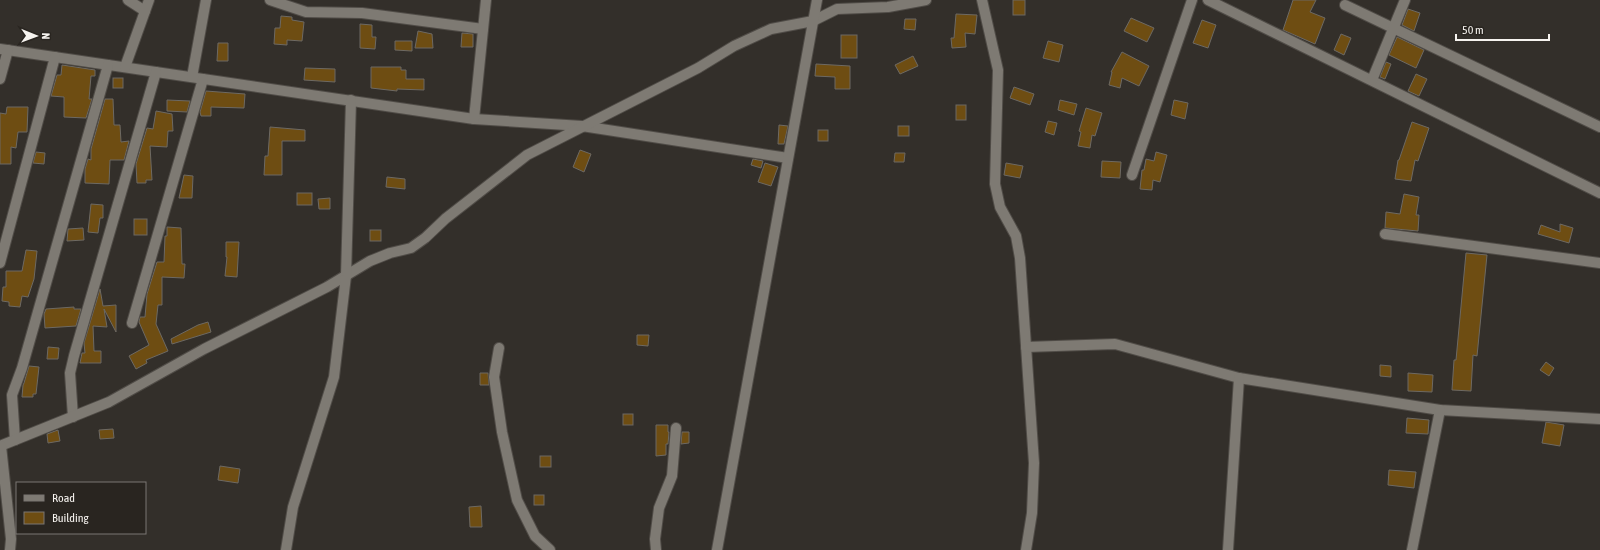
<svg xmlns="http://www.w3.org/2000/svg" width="1600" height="550" font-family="'Asap Condensed',sans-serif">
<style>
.building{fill:#6e4d12;stroke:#6d6963}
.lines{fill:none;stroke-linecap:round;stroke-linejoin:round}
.street-casing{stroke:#504c47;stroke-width:12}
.street{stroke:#7e7a73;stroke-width:10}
</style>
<rect width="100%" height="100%" fill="#332f2a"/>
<g class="building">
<rect x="1013" y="0" width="12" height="15"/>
<polygon points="1293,0 1316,0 1310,12 1325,18 1315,44 1283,30"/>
<polygon points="1408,9 1420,13 1414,31 1402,25"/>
<polygon points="956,14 977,15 975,34 965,33 966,47 952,48 951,38 954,38"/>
<polygon points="281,16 292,17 292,20 304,22 302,41 287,40 287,45 274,44 275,28 280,28"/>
<polygon points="1131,18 1154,28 1147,42 1124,31"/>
<polygon points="905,19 916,19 915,30 904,29"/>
<polygon points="1202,20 1216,25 1208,48 1193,43"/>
<polygon points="360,24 372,25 372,37 376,37 375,49 360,48"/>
<polygon points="418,31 432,34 433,48 415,48"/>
<polygon points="462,33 473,34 473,47 461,47"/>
<polygon points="1341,34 1351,38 1344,55 1334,50"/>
<rect x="841" y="35" width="16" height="23"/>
<polygon points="1397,37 1424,50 1416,68 1389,55"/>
<polygon points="395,41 412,41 412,51 395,50"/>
<polygon points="1048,41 1063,45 1059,62 1043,58"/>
<polygon points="218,43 228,43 228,61 217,61"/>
<polygon points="1122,52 1149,66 1139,86 1122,78 1120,88 1109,85 1112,72 1111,72"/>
<polygon points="913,56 918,66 900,74 895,65"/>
<polygon points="1386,62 1391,64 1385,79 1380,77"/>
<polygon points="816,64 850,66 850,89 835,89 835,77 815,76"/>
<polygon points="62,65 95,70 95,76 91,76 89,99 92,99 86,118 64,117 64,97 51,96 57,75 61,75"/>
<polygon points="371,67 401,67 401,70 406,70 406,79 424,79 424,90 397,89 397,91 371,88"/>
<polygon points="305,68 335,69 335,82 304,80"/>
<polygon points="1416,74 1427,79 1419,96 1408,91"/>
<rect x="113" y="78" width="10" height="10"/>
<polygon points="1014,87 1034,94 1030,105 1010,98"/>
<polygon points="206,91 245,94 244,108 211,107 211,116 201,116 200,112"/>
<polygon points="105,99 113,99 114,125 120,125 121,142 129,141 124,160 110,160 109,184 85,183 85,169 88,159 91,160 91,149"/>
<polygon points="167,100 190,101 187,112 167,111"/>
<polygon points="1060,100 1077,104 1074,115 1058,110"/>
<polygon points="1174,100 1188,103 1185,119 1171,115"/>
<rect x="956" y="105" width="10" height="15"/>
<polygon points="7,107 28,107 27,132 18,132 16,148 11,147 11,164 0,164 0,113 6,114"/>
<polygon points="1086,108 1102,113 1095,136 1092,135 1090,148 1078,146 1081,132 1079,131"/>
<polygon points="156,111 172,114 173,131 168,131 167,147 150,146 152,180 146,180 146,183 137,183 136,164 147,128 153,129"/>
<polygon points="1048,121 1057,123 1054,135 1045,132"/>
<polygon points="1412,122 1429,128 1418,161 1415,160 1411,181 1395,179 1398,160 1399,160"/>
<polygon points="779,125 788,126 784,144 778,144"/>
<rect x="898" y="126" width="11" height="10"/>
<polygon points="270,127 305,130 305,141 282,141 282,175 264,175 265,156 268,156"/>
<rect x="818" y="130" width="10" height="11"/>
<polygon points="580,150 591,154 584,172 573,167"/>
<polygon points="36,152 45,153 44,164 33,163"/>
<polygon points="1156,152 1167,155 1160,182 1153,180 1152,190 1140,189 1142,170 1144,170 1146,159 1154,161"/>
<polygon points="895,153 905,153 904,162 894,162"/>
<polygon points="753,159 763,161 761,168 751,165"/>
<polygon points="1102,161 1121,162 1120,178 1101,177"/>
<polygon points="765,163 778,167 771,186 758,182"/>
<polygon points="1006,163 1023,166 1020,178 1004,175"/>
<polygon points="184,175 193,176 192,198 179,198"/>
<polygon points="387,177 405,179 405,189 386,187"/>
<rect x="297" y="193" width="15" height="12"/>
<polygon points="1404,194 1419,197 1416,215 1419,215 1418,231 1385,228 1386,212 1400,214"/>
<polygon points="330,198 330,209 319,209 318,199"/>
<polygon points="91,204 103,205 103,218 100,218 98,233 88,232"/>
<rect x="134" y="219" width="13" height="16"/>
<polygon points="1560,224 1573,228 1569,243 1538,234 1541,225 1560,232"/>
<polygon points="167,227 181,228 182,264 185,264 184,278 162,277 162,305 158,305 156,324 168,351 146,360 147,363 136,369 129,356 149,345 139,322 140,317 145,317 147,294 157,262 164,262 165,236 167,236"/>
<polygon points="83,228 84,240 67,241 68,229"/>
<rect x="370" y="230" width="11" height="11"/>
<polygon points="226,242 239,242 237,277 225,276 227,257 226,257"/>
<polygon points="26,250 37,251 34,279 28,297 22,296 20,307 9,306 9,302 2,301 3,287 6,287 6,271 22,271"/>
<polygon points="1466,253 1487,255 1477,356 1473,355 1471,391 1452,390 1454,360 1456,360"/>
<polygon points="100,289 103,306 116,305 116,332 104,309 107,327 93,326 94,351 101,351 101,363 80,363 82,353 85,353 84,343"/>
<polygon points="74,307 74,309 81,309 76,326 45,328 44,314 46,309"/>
<polygon points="208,322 211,332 172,344 171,339 198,325"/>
<polygon points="637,335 649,335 648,346 637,345"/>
<polygon points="48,347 59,348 58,359 47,359"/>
<polygon points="1546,362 1554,368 1549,376 1540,370"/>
<polygon points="1380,365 1391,366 1391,377 1380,376"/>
<polygon points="29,366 39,367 36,394 33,394 33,397 22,397 23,385 24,383"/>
<polygon points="480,373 488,373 489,385 480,385"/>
<polygon points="1408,373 1433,375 1432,392 1408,391"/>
<rect x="623" y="414" width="10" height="11"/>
<polygon points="1407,418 1429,420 1428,434 1406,433"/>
<polygon points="1546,422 1564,425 1560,446 1542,443"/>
<polygon points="656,425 668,425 668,432 669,432 668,444 666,444 666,455 656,456"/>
<polygon points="113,429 114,438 100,439 99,430"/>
<polygon points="58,430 60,441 48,443 47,434"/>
<polygon points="682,432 689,432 689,443 681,444"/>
<rect x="540" y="456" width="11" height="11"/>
<polygon points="220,466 240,469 238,483 218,480"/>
<polygon points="1389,470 1416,472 1414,488 1388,485"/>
<rect x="534" y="495" width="10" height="10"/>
<polygon points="481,506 482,527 470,527 469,507"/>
</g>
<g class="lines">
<defs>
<g id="street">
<polyline points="128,0 145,11"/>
<polyline points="270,0 306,12 362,13 483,29"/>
<polyline points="982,0 998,70 995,184 1000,207 1016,236 1020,258 1034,463 1032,513 1026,550"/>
<polyline points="1208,0 1600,193"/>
<polyline points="1345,5 1600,127"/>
<polyline points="0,49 474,119 582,126 788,158"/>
<polyline points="125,67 149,0"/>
<polyline points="192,77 206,0"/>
<polyline points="0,79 8,50"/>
<polyline points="1372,80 1405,0"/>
<polyline points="474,119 486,0"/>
<polyline points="1132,175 1192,0"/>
<polyline points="1385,234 1600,263"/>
<polyline points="0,263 55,57"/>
<polyline points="132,323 203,79"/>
<polyline points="1026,347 1115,344 1239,378 1440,410 1600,419"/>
<polyline points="499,348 494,377 502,432 517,500 535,536 550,550"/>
<polyline points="73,417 70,373 74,356 156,72"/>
<polyline points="15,440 12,395 22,368 108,65"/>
<polyline points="0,446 109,402 204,349 327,287 370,261 390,253 411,248 425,238 445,219 527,155 698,68 734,46 771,29 813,21 837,9 888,7 926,0"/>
<polyline points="1,446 11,539 10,550"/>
<polyline points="286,550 293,507 334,377 346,276 351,100"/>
<polyline points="656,550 655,539 659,508 672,476 676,428"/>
<polyline points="717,550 817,0"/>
<polyline points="1228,550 1239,378"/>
<polyline points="1412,550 1440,410"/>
</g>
</defs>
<use href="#street" class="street-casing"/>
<use href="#street" class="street"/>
</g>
<rect x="16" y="482" width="130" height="52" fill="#292520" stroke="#7b7773"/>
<rect x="24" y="495" width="20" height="6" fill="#7e7a73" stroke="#7b7773"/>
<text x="52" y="502" font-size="12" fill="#f6f3ef">Road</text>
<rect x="24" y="512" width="20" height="12" fill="#6e4d12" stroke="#7b7773"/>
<text x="52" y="522" font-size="12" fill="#f6f3ef">Building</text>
<g transform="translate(36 36) rotate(91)" stroke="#292520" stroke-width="3" paint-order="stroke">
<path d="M0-3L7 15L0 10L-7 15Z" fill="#f6f3ef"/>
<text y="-6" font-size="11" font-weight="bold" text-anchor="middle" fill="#f6f3ef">N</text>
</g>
<path d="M1456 34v6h93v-6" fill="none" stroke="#f6f3ef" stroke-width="2"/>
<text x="1462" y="34" font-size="12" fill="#f6f3ef" stroke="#292520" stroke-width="3" paint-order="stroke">50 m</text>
</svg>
